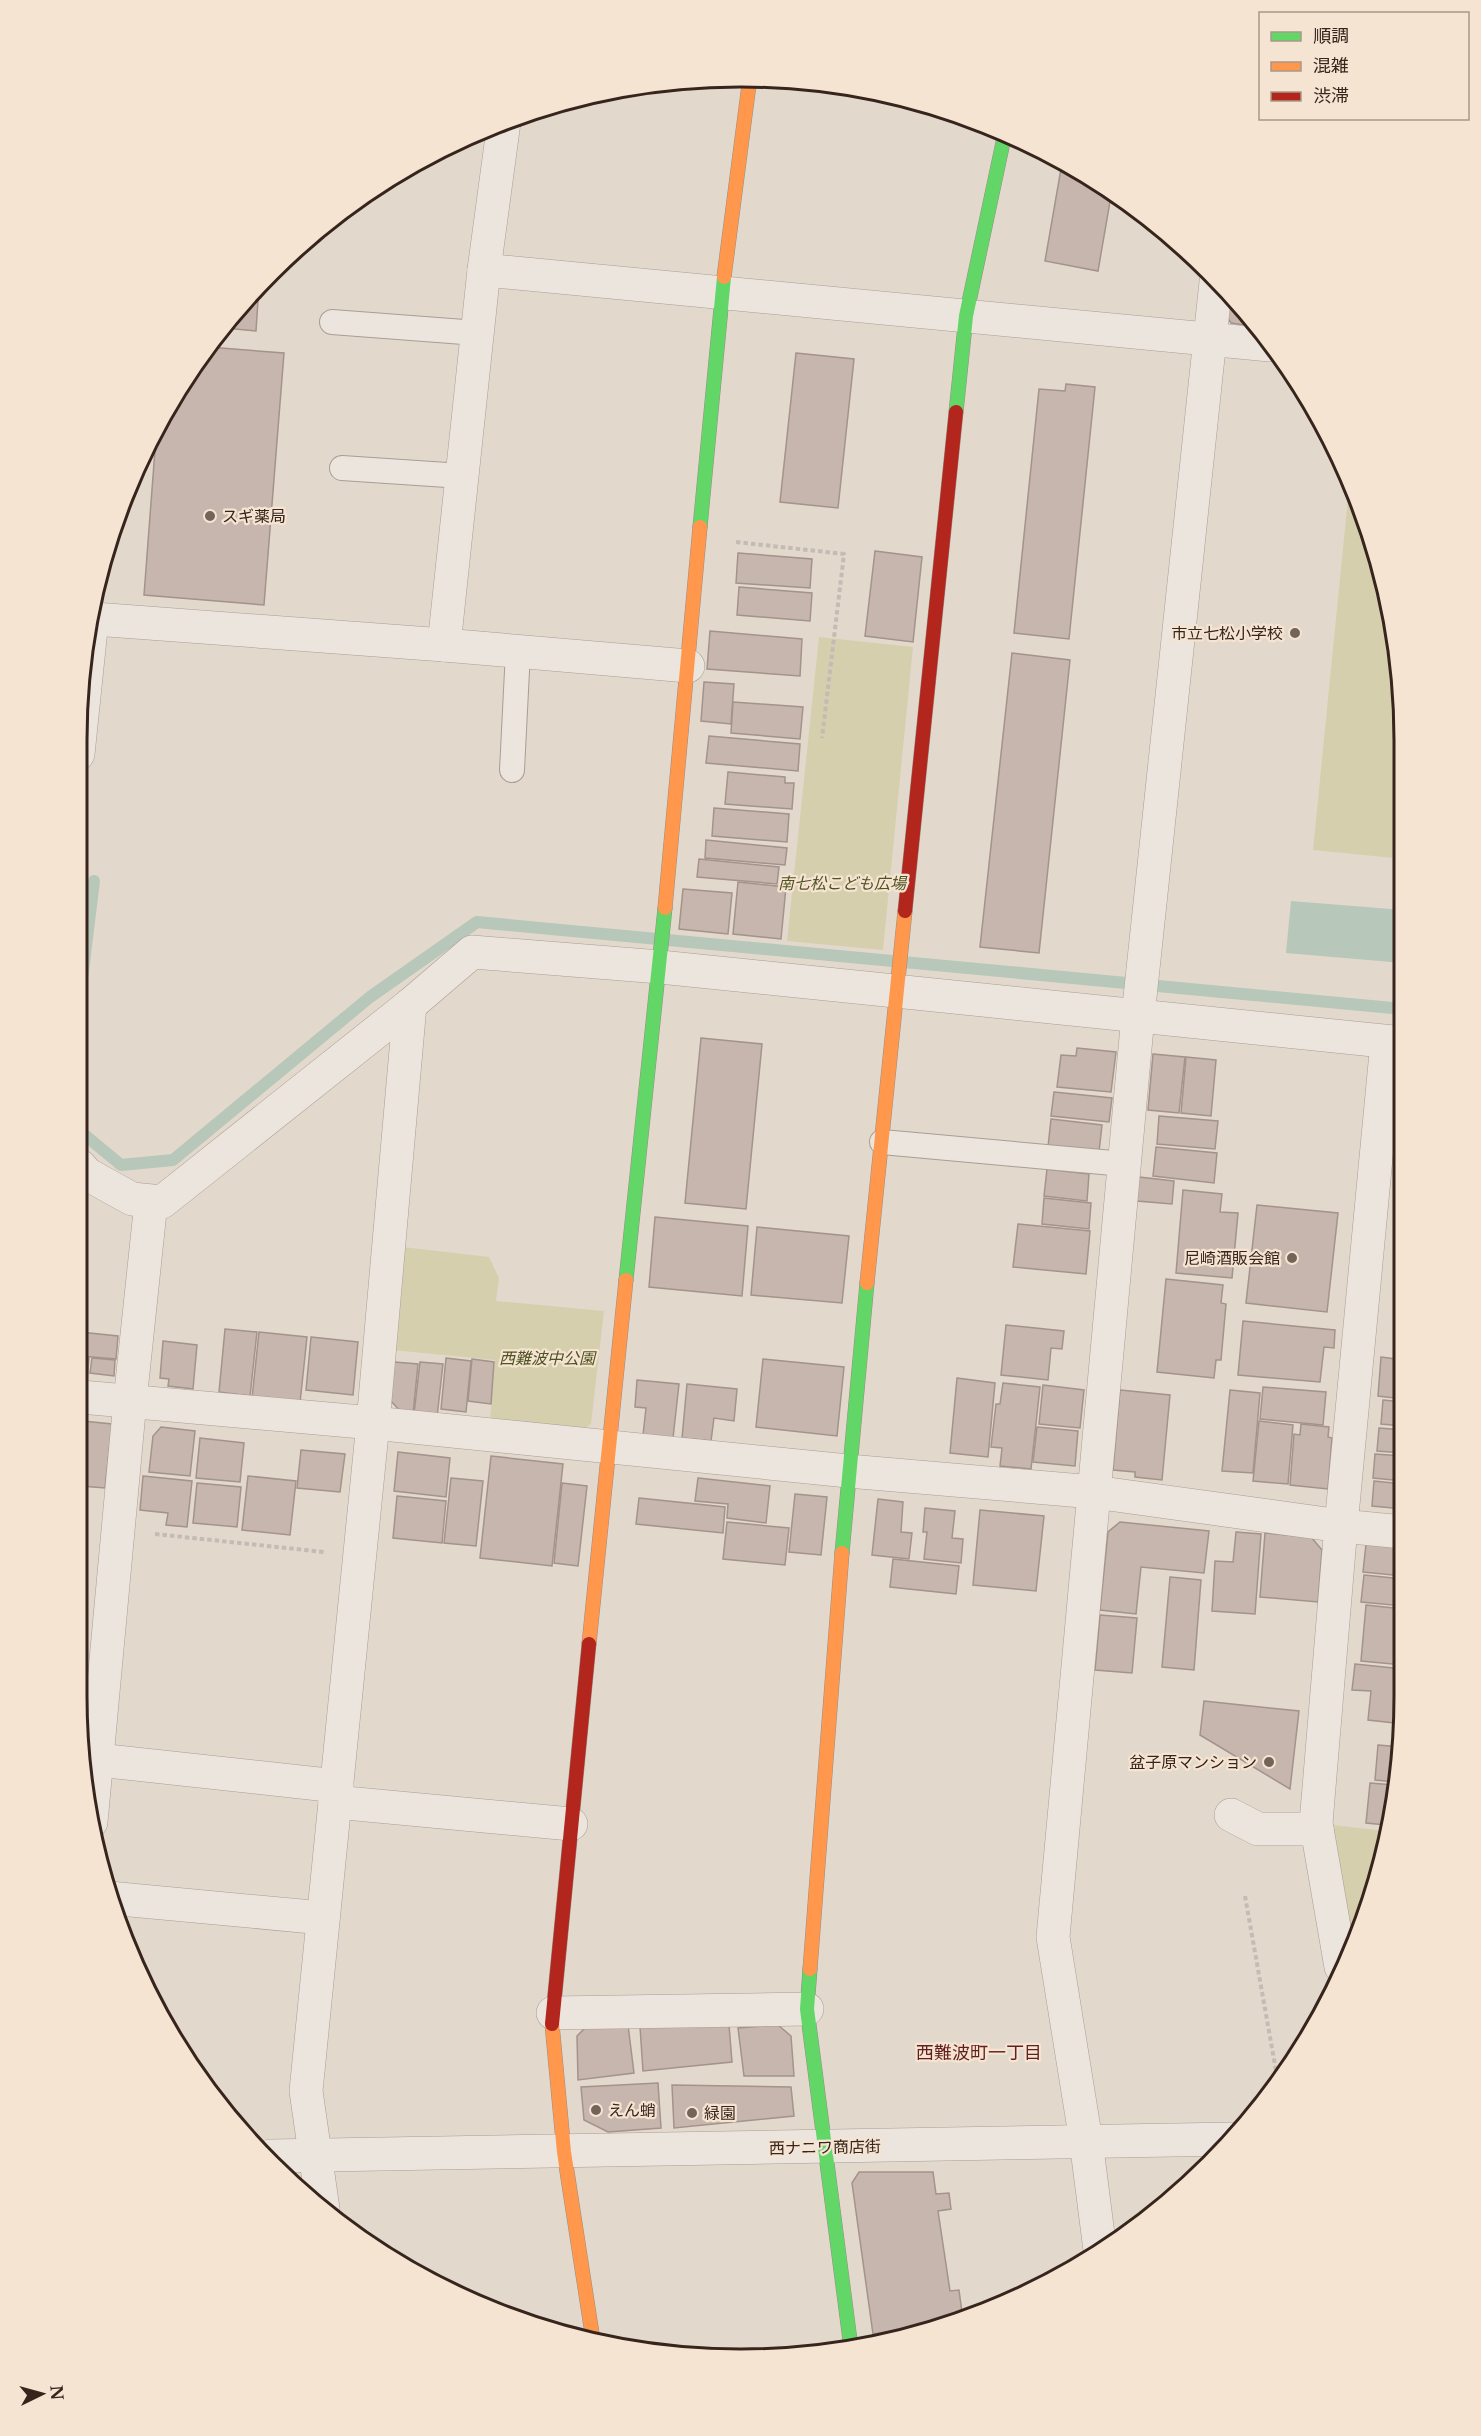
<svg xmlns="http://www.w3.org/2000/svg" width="1481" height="2436" font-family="'Libre Baskerville','Noto Sans JP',serif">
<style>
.green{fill:#d6cfae}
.water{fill:#b7c7ba}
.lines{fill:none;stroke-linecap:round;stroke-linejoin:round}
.stream{stroke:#b7c7ba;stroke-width:12}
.building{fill:#c7b6ad;stroke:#a3938b;stroke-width:1.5}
.lane-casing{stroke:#a89e95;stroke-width:26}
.street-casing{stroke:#a89e95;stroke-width:34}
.fast-casing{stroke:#988d85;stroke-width:15}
.slow-casing{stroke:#988d85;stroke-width:15}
.jam-casing{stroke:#988d85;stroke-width:15}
.path{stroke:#c4bbb4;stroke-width:4;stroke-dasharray:4.5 3;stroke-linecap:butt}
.lane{stroke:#ece5dd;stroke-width:24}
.street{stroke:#ece5dd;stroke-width:33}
.fast{stroke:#63d668;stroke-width:14}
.slow{stroke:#ff974d;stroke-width:14}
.jam{stroke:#b3261e;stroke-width:14}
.poi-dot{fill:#73645a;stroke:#f5e4d1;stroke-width:2}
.labels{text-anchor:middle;stroke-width:4.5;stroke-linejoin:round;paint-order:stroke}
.poi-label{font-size:16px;fill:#37251d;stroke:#f5e4d1;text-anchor:start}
.park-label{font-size:16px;font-style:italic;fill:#4f5324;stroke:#f5e4d1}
.street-label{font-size:16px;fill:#37251d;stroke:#f5e4d1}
.neighbourhood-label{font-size:18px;fill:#631f1d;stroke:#f5e4d1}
.rim{fill:none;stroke:#37251d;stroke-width:3}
</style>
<rect width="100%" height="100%" fill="#e3d8cc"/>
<g class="green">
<polygon points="1349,488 1382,568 1403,697 1403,828 1397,828 1394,858 1313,850"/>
<polygon points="819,637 913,647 883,950 787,941"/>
<polygon points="403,1247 489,1257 499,1278 496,1301 604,1311 591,1424 582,1430 490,1420 495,1360 392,1350"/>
<polygon points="1333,1825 1385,1831 1369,1909 1352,1945"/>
</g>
<polygon class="water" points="1291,901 1403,910 1403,963 1286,953"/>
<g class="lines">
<g class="stream">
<polyline points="79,1003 94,881"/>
<polyline points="80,1131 121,1165 173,1160 370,997 477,922 1403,1009"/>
</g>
</g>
<g class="building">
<polygon points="1062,163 1112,190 1098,271 1045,261"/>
<polygon points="259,285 256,331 224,328"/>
<polygon points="1230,294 1239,302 1257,327 1231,323 1227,317"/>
<polygon points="208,347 284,353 264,605 144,595 156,437 189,371"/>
<polygon points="796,353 854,359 838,508 780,502"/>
<polygon points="1066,384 1095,387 1069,639 1014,633 1039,389 1065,391"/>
<polygon points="875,551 922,557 913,642 865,636"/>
<polygon points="738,553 812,559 810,588 736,583"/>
<polygon points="739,587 812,593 810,621 737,615"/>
<polygon points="710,631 802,639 800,676 707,669"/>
<polygon points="1012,653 1070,660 1039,953 980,947"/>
<polygon points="704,682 734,684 731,724 701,721"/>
<polygon points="733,702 803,707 800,739 731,733"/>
<polygon points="709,736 800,744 798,771 706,763"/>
<polygon points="728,772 785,777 785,783 794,783 792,809 725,804"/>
<polygon points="714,808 789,814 787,842 712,836"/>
<polygon points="706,840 787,848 785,865 705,858"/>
<polygon points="699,859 779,867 777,884 697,877"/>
<polygon points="738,882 786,887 781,939 733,934"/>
<polygon points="683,889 732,893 728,934 679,929"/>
<polygon points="701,1038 762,1044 746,1209 685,1203"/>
<polygon points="1077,1048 1116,1052 1111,1092 1057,1087 1061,1055 1076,1056"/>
<polygon points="1153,1054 1185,1057 1179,1113 1148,1110"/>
<polygon points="1186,1057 1216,1060 1211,1116 1181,1113"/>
<polygon points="1054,1092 1112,1098 1109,1122 1051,1116"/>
<polygon points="1159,1116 1218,1121 1215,1149 1157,1144"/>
<polygon points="1051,1119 1102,1125 1099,1152 1048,1147"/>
<polygon points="1156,1147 1217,1153 1214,1183 1153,1176"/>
<polygon points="1047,1169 1089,1174 1087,1201 1044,1196"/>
<polygon points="1139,1177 1174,1181 1172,1204 1137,1201"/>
<polygon points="1183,1190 1222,1194 1220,1212 1238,1213 1232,1278 1176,1273"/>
<polygon points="1044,1198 1091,1203 1089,1229 1042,1224"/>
<polygon points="1257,1205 1338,1213 1327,1312 1246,1303"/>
<polygon points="655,1217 748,1226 742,1296 649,1287"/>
<polygon points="1018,1224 1090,1231 1086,1274 1013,1267"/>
<polygon points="757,1227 849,1236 842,1303 751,1295"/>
<polygon points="1166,1279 1223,1285 1221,1303 1226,1304 1221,1360 1216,1360 1214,1378 1157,1372"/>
<polygon points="1243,1321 1335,1330 1334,1348 1324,1347 1320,1382 1238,1375"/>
<polygon points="1006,1325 1064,1331 1062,1349 1051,1348 1048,1380 1001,1375"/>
<polygon points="225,1329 257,1332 250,1396 219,1392"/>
<polygon points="80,1332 118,1336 116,1359 81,1356"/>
<polygon points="259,1332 307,1337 300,1403 252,1398"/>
<polygon points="311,1337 358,1342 353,1395 306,1390"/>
<polygon points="163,1341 197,1345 193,1389 168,1386 169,1379 160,1378"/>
<polygon points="81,1357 89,1357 87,1381 81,1380"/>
<polygon points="1381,1357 1403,1360 1403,1399 1378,1396"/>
<polygon points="92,1358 115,1360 114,1376 90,1373"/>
<polygon points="446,1358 471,1361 466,1412 441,1409"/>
<polygon points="472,1359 494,1362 491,1404 468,1401"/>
<polygon points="763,1359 844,1367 837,1436 756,1427"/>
<polygon points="394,1362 418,1364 413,1414 402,1413 390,1400"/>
<polygon points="420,1362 443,1364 437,1417 414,1414"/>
<polygon points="957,1378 995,1383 988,1457 950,1453"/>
<polygon points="637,1380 679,1384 673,1438 643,1435 646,1408 635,1407"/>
<polygon points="1003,1383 1040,1387 1031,1469 1000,1466 1002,1448 991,1447 996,1404 1000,1404"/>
<polygon points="687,1384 737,1389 734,1421 714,1418 711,1441 682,1438"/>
<polygon points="1043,1385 1084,1390 1080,1428 1039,1424"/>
<polygon points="1263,1387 1326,1392 1323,1425 1260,1419"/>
<polygon points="1120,1390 1170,1395 1162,1480 1135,1477 1135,1472 1113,1470"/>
<polygon points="1230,1390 1260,1393 1253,1473 1222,1471"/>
<polygon points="1383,1400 1403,1402 1403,1426 1381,1424"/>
<polygon points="83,1421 112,1424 105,1488 81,1486"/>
<polygon points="1259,1421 1293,1425 1288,1484 1253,1481"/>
<polygon points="1301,1424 1329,1427 1328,1437 1332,1438 1328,1489 1290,1485 1294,1434 1300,1435"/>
<polygon points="161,1427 195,1431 190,1476 149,1472 153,1436"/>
<polygon points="1037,1427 1078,1431 1075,1466 1033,1462"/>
<polygon points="1379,1428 1403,1430 1403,1453 1377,1451"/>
<polygon points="200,1438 244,1443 240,1482 196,1478"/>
<polygon points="301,1450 345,1454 340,1492 297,1488"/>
<polygon points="398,1452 450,1458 446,1497 394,1491"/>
<polygon points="1375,1454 1403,1456 1403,1481 1373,1478"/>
<polygon points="491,1456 563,1464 552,1566 480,1558"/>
<polygon points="143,1476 192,1481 187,1527 166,1525 168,1513 140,1510"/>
<polygon points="248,1476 296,1481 290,1535 242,1530"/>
<polygon points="451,1478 483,1481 476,1546 444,1543"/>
<polygon points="698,1478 770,1486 766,1523 727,1518 728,1504 695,1501"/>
<polygon points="1374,1481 1403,1484 1403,1509 1372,1506"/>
<polygon points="197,1483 241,1487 237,1527 193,1523"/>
<polygon points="562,1483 587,1486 578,1566 554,1563"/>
<polygon points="795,1494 827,1497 821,1555 789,1552"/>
<polygon points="397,1496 446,1501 442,1543 393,1538"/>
<polygon points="639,1498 725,1507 723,1533 636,1524"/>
<polygon points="878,1499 903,1502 901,1532 912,1533 909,1559 872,1555"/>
<polygon points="925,1508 955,1511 952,1538 963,1539 961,1563 924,1559 927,1532 923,1532"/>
<polygon points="980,1510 1044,1516 1036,1591 973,1585"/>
<polygon points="727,1522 789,1528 785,1565 723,1559"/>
<polygon points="1120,1522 1209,1531 1204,1573 1141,1567 1136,1614 1100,1610 1108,1532"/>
<polygon points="1236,1532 1261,1534 1255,1614 1212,1611 1215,1561 1233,1562"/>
<polygon points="1265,1533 1311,1537 1322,1550 1318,1602 1260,1597"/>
<polygon points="1366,1544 1403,1548 1403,1576 1363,1572"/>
<polygon points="893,1559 959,1566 956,1594 890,1587"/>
<polygon points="1364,1575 1403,1579 1403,1606 1361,1602"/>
<polygon points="1170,1577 1201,1580 1194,1670 1162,1667"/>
<polygon points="1366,1605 1403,1609 1403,1665 1361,1661"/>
<polygon points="1100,1615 1137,1618 1132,1673 1095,1670"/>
<polygon points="1355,1664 1403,1669 1403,1724 1368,1720 1371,1691 1352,1690"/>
<polygon points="1204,1701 1299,1711 1290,1789 1200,1735"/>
<polygon points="1378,1745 1401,1747 1395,1782 1375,1780"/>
<polygon points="1370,1783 1394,1785 1386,1825 1366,1823"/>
<polygon points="639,2012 729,2025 732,2062 643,2071"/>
<polygon points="628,2025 634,2073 578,2080 577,2036 587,2026"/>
<polygon points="778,2025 791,2036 794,2076 744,2076 738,2028"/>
<polygon points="658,2083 661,2128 608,2132 584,2120 581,2087"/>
<polygon points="672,2085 791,2087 794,2116 674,2128"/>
<polygon points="859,2172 933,2172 936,2194 949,2193 951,2209 938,2211 950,2291 959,2290 963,2320 873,2334 852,2183"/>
</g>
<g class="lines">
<defs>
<g id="lane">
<polyline points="332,322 477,333"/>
<polyline points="342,468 462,476"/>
<polyline points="512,770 518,651"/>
<polyline points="882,1142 1124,1164"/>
<polyline points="82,1693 104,1696"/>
</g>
<g id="street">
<polyline points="484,270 1270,345"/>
<polyline points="94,619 444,645 688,666"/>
<polyline points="444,645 484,270 504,122"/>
<polyline points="78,754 91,629"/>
<polyline points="80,1166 87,1174 132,1199 162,1202 410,1005 472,952 660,967 1403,1043"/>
<polyline points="81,1397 373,1423 848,1471 1094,1492 1341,1526 1403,1532"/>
<polyline points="98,1760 337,1786"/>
<polyline points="335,1802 571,1824"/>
<polyline points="1231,1815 1258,1829 1317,1829"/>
<polyline points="91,1822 130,1401 151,1202"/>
<polyline points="109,1898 323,1918"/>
<polyline points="1341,1967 1316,1823 1341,1526 1387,1042"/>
<polyline points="553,2013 807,2009"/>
<polyline points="270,2156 1232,2139"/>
<polyline points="323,2209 306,2091 373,1423 410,1005"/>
<polyline points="1100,2250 1086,2141 1053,1937 1138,1016 1216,282"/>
</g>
<g id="fast">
<polyline points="956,412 966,316 1005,133"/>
<polyline points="700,527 724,277"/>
<polyline points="626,1280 665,908"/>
<polyline points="842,1553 867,1283"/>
<polyline points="810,1969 807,2009 851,2348"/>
</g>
<g id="slow">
<polyline points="724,277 750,77"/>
<polyline points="665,908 700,527"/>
<polyline points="867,1283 905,911"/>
<polyline points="589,1644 626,1280"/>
<polyline points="810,1969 842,1553"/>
<polyline points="552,2024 564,2152 593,2340"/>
</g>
<g id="jam">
<polyline points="905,911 956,412"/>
<polyline points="552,2024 589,1644"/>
</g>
</defs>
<use href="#lane" class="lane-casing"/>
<use href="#street" class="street-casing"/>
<use href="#fast" class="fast-casing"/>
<use href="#slow" class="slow-casing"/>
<use href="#jam" class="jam-casing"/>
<g class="path">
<polyline points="736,542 844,554 822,738"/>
<polyline points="155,1534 324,1552"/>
<polyline points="1245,1896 1278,2082"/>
</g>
<use href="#lane" class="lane"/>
<use href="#street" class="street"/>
<use href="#fast" class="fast"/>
<use href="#slow" class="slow"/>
<use href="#jam" class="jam"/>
</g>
<g class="poi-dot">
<circle cx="210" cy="516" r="6"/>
<circle cx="1295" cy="633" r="6"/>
<circle cx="1292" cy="1258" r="6"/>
<circle cx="1269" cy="1762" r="6"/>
<circle cx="596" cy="2110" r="6"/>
<circle cx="692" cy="2113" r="6"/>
</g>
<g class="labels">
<g class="poi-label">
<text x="222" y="522">スギ薬局</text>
<text x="1283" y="639" text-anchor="end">市立七松小学校</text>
<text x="1280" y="1264" text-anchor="end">尼崎酒販会館</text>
<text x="1257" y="1768" text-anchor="end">盆子原マンション</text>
<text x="608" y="2116">えん蛸</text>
<text x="704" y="2119">緑園</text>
</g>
<g class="park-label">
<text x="842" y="889">南七松こども広場</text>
<text x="547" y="1364">西難波中公園</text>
</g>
<g class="street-label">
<text transform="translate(825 2147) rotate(-1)" y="6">西ナニワ商店街</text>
</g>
<g class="neighbourhood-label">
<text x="979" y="2059">西難波町一丁目</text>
</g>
</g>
<path d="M0 0H1481V2436H0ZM740 87H741A653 653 0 0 1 1394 740V1696A653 653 0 0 1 741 2349H740A653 653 0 0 1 87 1696V740A653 653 0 0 1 740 87Z" fill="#f5e4d1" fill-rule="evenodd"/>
<path class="rim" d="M740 87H741A653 653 0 0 1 1394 740V1696A653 653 0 0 1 741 2349H740A653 653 0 0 1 87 1696V740A653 653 0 0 1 740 87Z"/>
<rect x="1259" y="12" width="210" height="108" fill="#f5e4d1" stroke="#a99889" stroke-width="1.5"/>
<rect x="1271" y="32" width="30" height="9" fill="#63d668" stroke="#a99889" stroke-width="1.5"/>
<text x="1313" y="42" font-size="18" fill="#37251d">順調</text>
<rect x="1271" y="62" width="30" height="9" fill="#ff974d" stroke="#a99889" stroke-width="1.5"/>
<text x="1313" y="72" font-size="18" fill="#37251d">混雑</text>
<rect x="1271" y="92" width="30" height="9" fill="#b3261e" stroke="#a99889" stroke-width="1.5"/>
<text x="1313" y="102" font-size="18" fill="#37251d">渋滞</text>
<g transform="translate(42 2394) rotate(85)" stroke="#f5e4d1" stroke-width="4.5" paint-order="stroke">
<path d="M0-4.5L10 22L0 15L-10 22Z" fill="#37251d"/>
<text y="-9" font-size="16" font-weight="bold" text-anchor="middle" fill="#37251d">N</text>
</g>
</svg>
